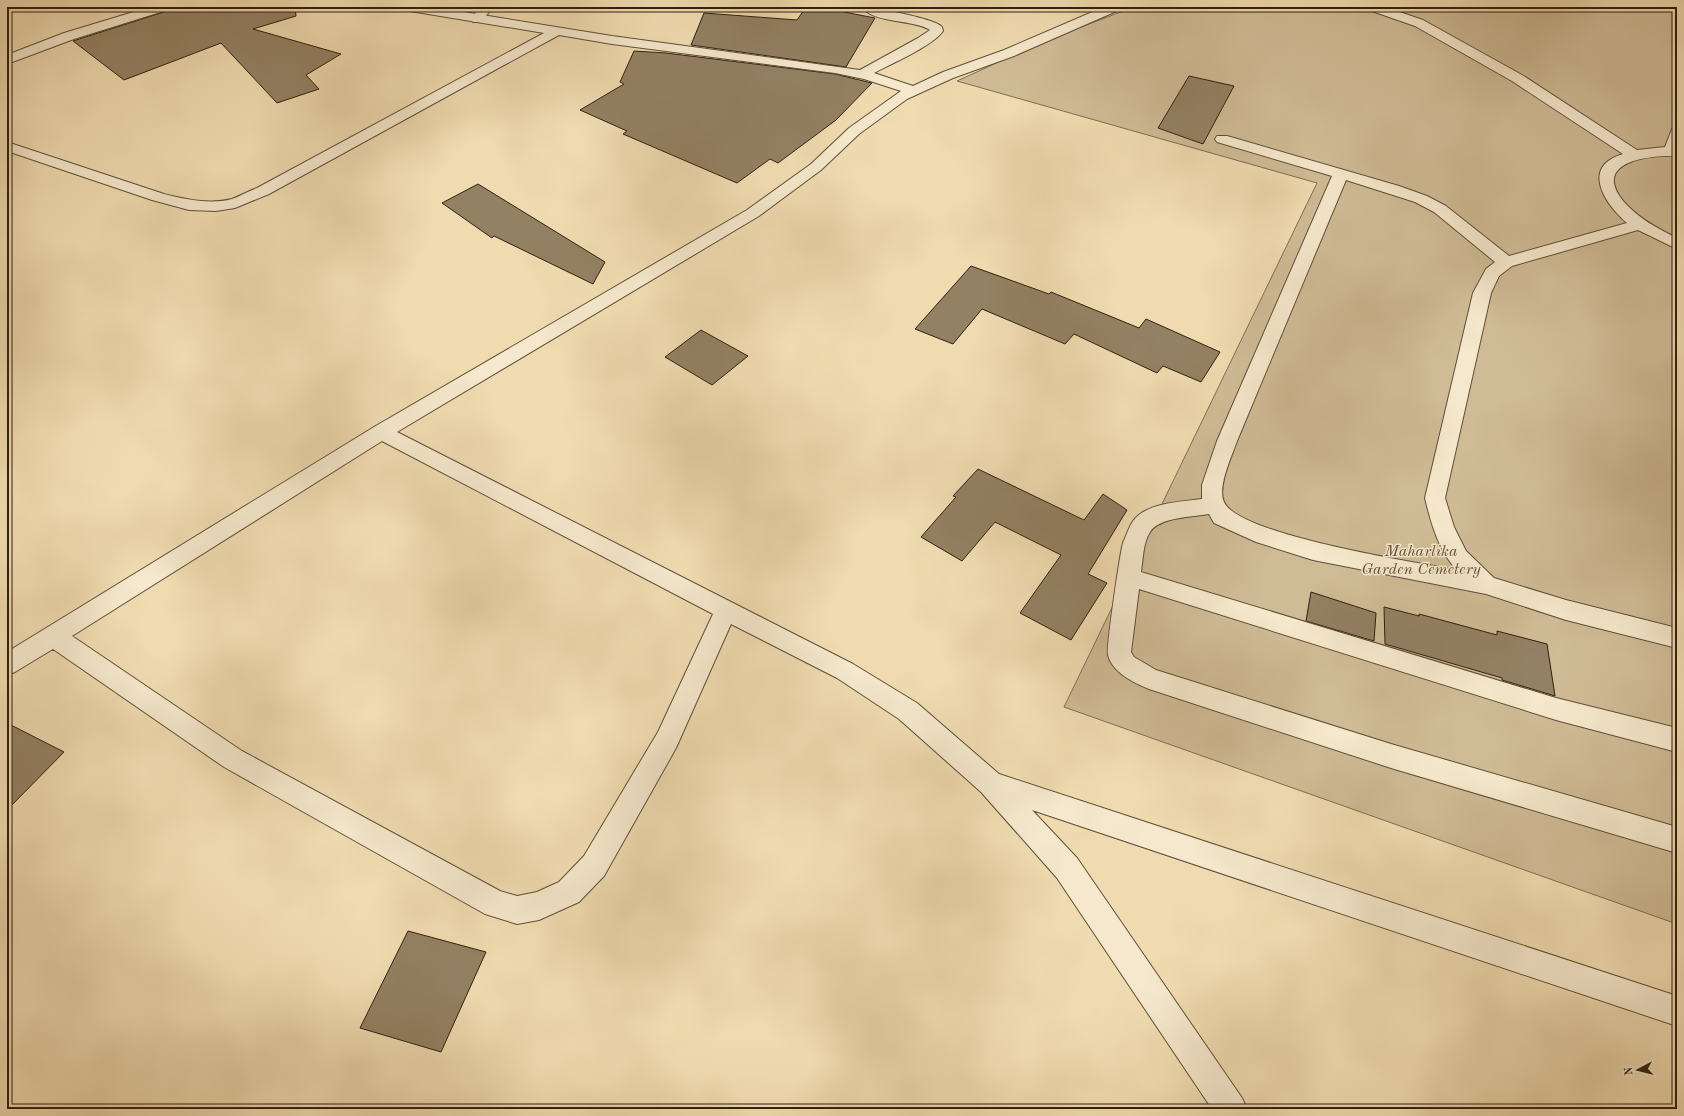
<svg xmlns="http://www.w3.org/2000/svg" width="1684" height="1116" font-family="'Old Standard TT',serif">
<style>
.green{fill:#cfbb95;stroke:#7f6e52}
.building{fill:#938163;stroke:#2f200f}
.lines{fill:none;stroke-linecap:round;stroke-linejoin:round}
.lane-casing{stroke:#5f4f37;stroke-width:2}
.street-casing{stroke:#5f4f37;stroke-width:2}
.lane{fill:#f5e8cc;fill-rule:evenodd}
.street{fill:#f5e8cc;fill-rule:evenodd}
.labels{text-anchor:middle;stroke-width:3;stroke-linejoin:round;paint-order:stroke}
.park-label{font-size:16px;font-style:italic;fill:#5f4e37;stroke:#f5e8cc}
</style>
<rect width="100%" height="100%" fill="#f0dbb0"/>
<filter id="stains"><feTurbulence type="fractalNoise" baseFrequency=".005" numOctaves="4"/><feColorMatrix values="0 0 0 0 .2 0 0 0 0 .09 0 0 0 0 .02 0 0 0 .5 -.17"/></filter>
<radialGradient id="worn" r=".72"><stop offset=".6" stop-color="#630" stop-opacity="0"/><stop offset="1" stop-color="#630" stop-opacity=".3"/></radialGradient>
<polygon class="green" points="1134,7 1677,7 1677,924 1064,707 1317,183 957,81 1049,39"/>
<g class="building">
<polygon points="173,7 295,7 296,16 253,29 341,54 306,75 319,89 277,103 221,43 124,80 73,41 167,11"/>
<polygon points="806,7 848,7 844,12 875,18 846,67 691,45 704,13 797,20"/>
<polygon points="634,51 666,53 835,74 872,83 836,120 778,163 770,159 737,183 623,134 627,131 580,110 624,84 620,82"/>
<polygon points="1189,76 1234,86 1203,144 1158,128"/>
<polygon points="478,184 605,262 593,284 494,236 492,238 442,203"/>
<polygon points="971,266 1049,294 1051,292 1139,328 1146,319 1220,352 1201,382 1163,366 1157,373 1074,334 1065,344 982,309 953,344 915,329"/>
<polygon points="701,330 748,356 712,385 665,357"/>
<polygon points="978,469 1084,520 1103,494 1127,510 1088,574 1107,583 1071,640 1020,613 1061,555 995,522 962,561 921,537 956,497 953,496"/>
<polygon points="1311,592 1376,613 1374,641 1306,621"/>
<polygon points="1384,607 1419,616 1419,614 1497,635 1497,631 1547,644 1555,696 1502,680 1502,678 1385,644"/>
<polygon points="7,723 64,752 7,810"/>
<polygon points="408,931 486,952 441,1052 360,1028"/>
</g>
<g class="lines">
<defs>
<g id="lane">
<polygon points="480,7 493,7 481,22 473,22 471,19"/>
<path d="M1367,7H1385L1423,20L1522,75L1637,150L1665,147L1672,129L1677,128V156C1650,155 1590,161 1624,202C1638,218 1658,229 1677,238V249L1638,230L1512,266L1499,276L1491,293L1445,498L1454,527L1466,551L1494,578L1566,600L1677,628V648L1566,620L1486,594L1313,560L1256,542L1214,523L1209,514C1193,517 1159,517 1150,532C1143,543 1143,559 1141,572L1556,698L1677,728V752L1556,720L1139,589L1131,652L1134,657L1156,670L1391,744L1677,827V853L1391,768L1149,689C1134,683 1112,672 1108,655C1106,649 1120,553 1123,543C1126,536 1129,527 1133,521C1147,502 1181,502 1202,499V485L1217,441L1332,176L1217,142L1215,139L1217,136H1227L1399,186L1427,196L1446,206L1509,256L1627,223C1605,204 1580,167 1623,154L1512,81L1415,26L1369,10ZM1346,180L1415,202L1434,212L1495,262L1486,269L1473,293L1425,498C1431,523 1439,552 1457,570C1418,563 1238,535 1224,502C1217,487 1232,456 1237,441Z"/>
</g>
<g id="street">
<polygon points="150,7 169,7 167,10 74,39 7,64 7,55 64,33"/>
<path d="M404,7H433L612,36L860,70L918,38L930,30C913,19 874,24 862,7C873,7 937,19 942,27L943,31C934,45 891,64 874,73L913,86L943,72L1004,50L1104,7H1121L1119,10L1014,56L953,78L907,99L859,134L821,170L759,216L397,432L853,664L917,703L999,774L1677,996V1026L1032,810L1077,858L1242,1098L1247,1109H1212L1057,878L981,792L899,719L837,678L731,624L676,748L604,876L579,902L539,920L517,924L485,914L224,767L53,649L15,672L7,675V652L374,427L747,210L811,164L849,128L901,91L864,79L835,73L612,44L559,35L269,194L235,208L216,211L189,210L152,200L7,151V142L164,194C185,199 209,205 232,199C240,196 249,191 257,188L544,33L410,11ZM382,441L713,614L658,732L584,856L559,882L537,892L517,896L500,891L242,751L72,636Z"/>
</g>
</defs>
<use href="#lane" class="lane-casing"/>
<use href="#street" class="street-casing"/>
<use href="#lane" class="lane"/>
<use href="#street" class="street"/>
</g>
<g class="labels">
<g class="park-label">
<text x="1421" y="556">Maharlika<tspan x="1421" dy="18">Garden Cemetery</tspan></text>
</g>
</g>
<rect width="1684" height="1116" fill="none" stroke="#f0dbb0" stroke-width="24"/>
<rect x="8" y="8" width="1668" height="1100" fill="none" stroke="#2f200f" stroke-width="2"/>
<rect x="12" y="12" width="1660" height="1092" fill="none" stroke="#2f200f"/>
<g transform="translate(1638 1070) rotate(263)" stroke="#f5e8cc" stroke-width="3" paint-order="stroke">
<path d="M0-3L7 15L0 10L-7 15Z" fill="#2f200f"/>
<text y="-6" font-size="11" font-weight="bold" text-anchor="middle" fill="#2f200f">N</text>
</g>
<rect width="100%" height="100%" filter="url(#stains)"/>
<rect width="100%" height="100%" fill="url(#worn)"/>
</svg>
